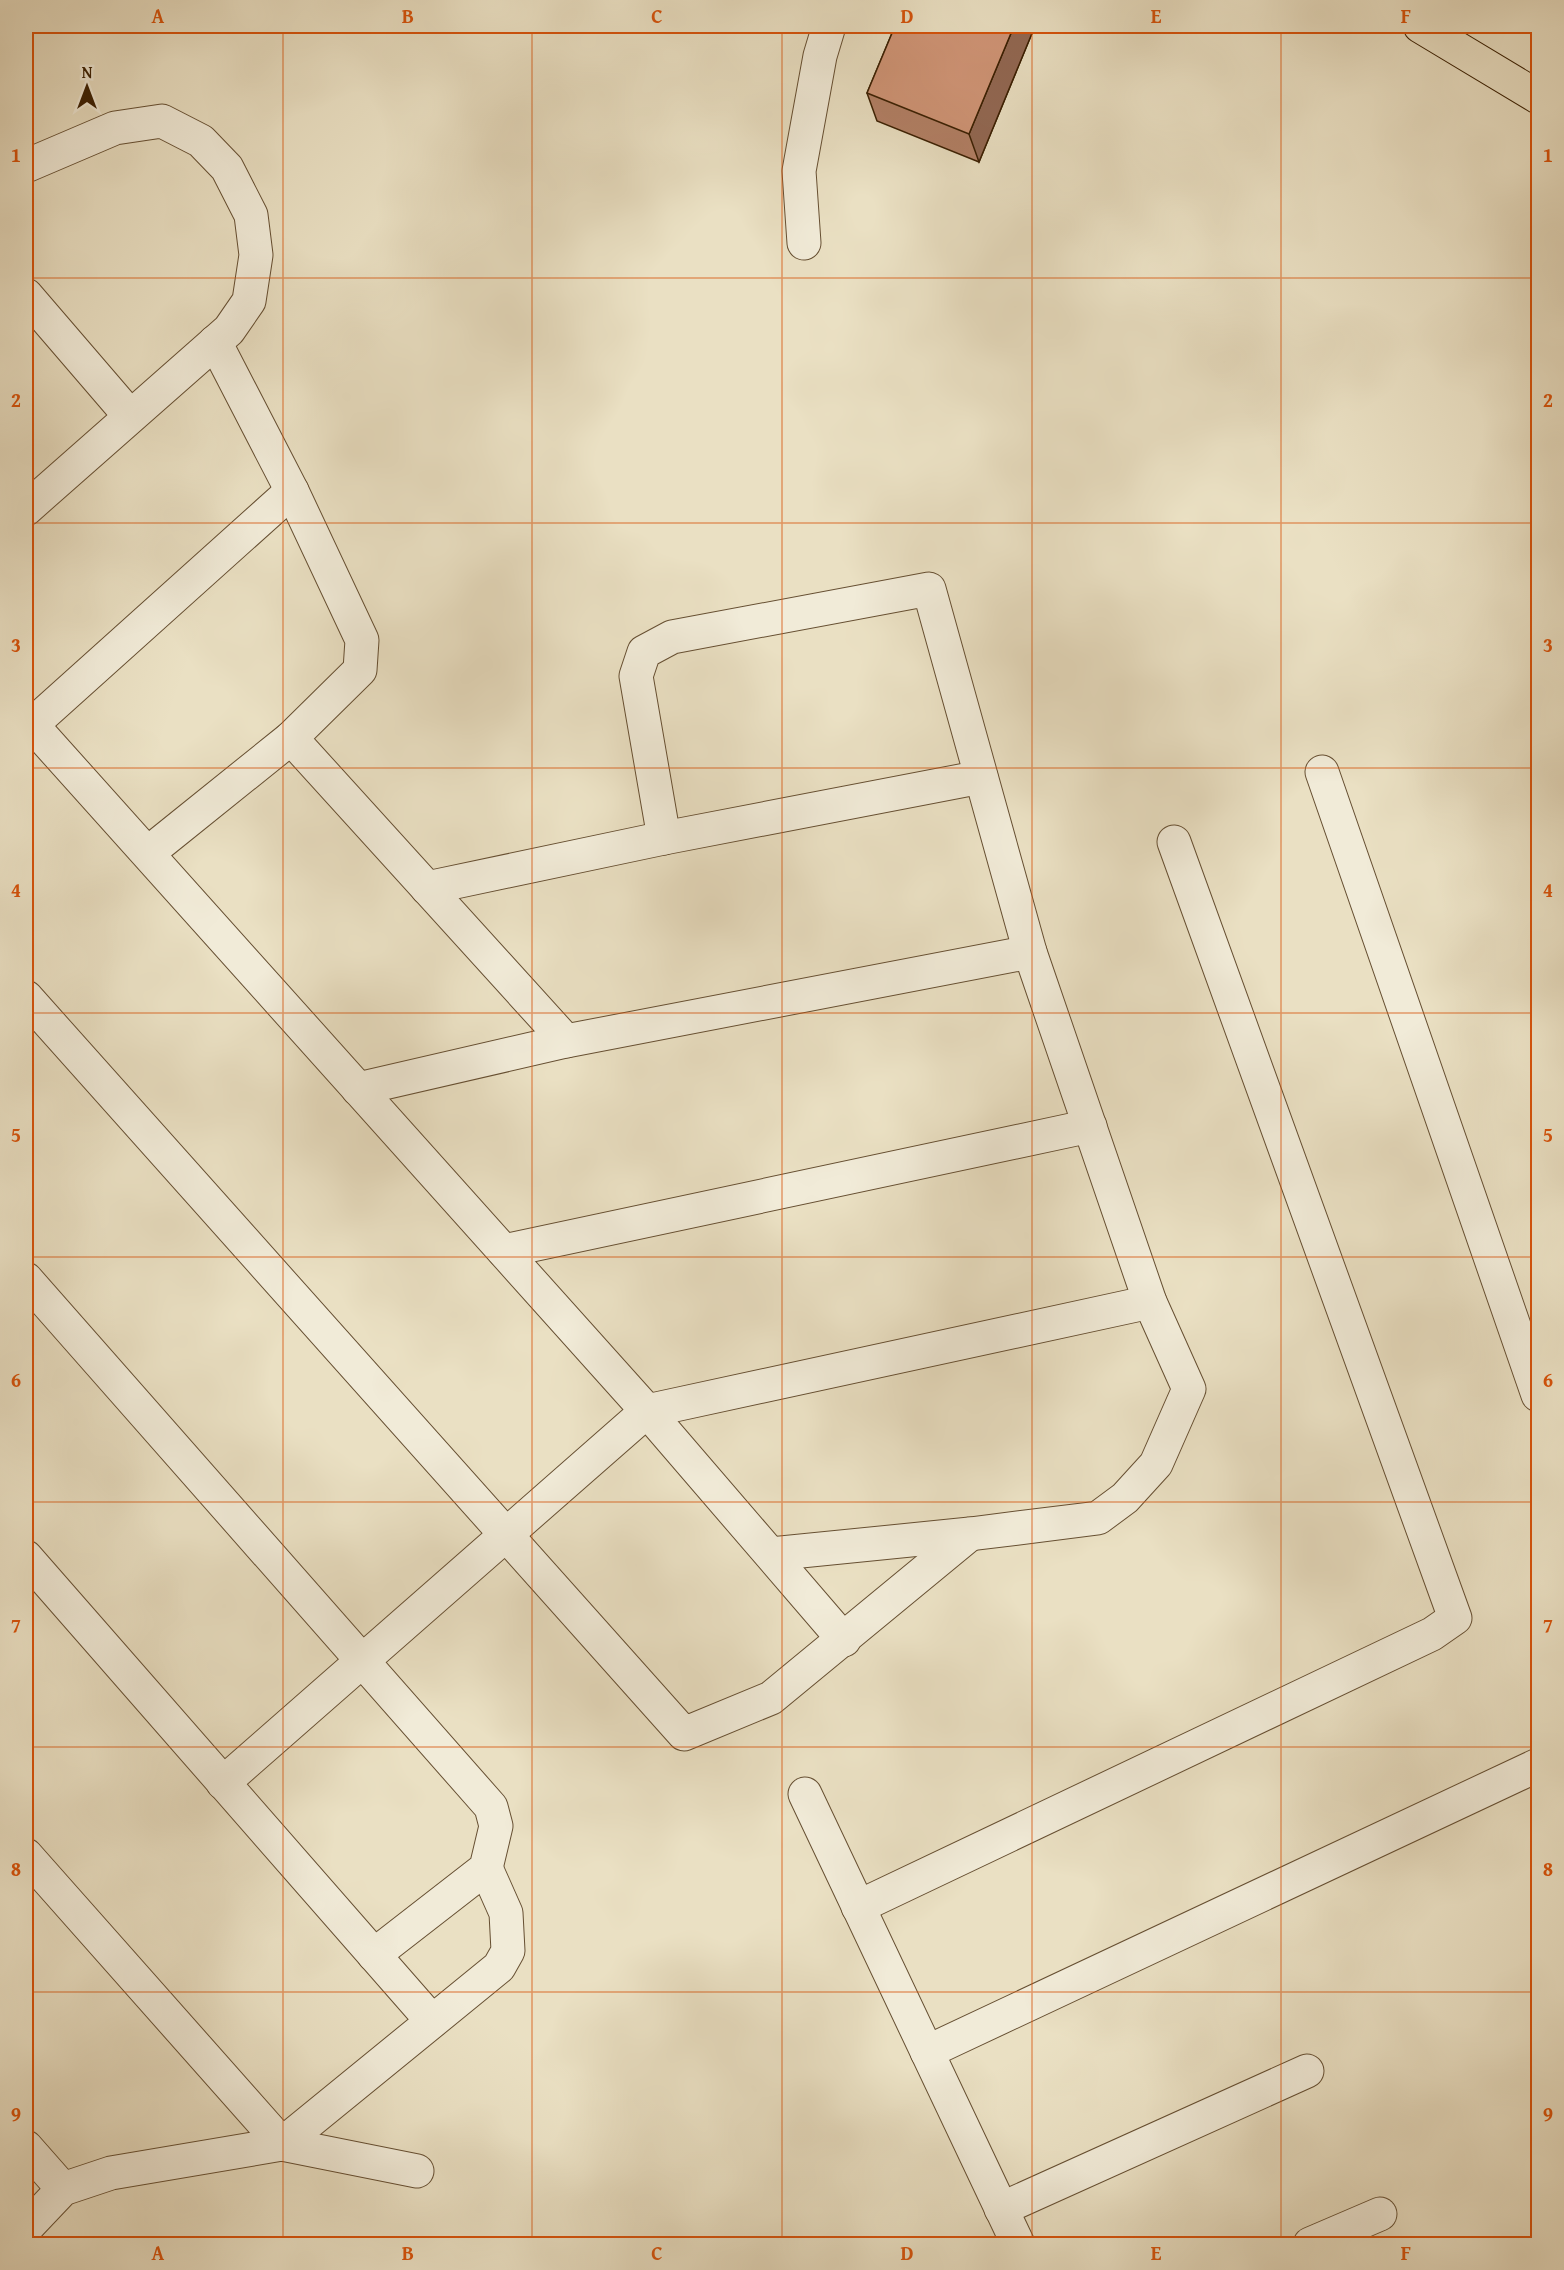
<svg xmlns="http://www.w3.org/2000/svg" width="1564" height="2270" font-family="'Gentium Book Plus',serif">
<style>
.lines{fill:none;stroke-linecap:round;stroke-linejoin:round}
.minor-casing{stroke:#664f32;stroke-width:35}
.major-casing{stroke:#3a1f02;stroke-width:35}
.minor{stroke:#f1ebd8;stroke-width:33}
.major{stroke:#eae0c3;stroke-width:33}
.wall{fill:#b38066;stroke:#3a1f02;stroke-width:1.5}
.shaded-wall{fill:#926853;stroke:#3a1f02;stroke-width:1.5}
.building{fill:#d09577;stroke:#3a1f02;stroke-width:1.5}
.grid{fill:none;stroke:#d7530b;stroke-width:1.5;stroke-opacity:0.55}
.neatline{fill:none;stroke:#d7530b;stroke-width:2}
.grid-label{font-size:20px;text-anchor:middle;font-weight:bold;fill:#d7530b}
</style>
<rect width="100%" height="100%" fill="#eae0c3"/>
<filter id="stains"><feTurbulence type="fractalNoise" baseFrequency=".00333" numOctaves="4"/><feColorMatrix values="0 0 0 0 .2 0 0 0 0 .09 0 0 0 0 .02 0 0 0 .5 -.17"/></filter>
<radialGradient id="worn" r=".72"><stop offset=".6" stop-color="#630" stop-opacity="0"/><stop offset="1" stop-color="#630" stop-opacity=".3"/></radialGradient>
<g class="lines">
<defs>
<g id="minor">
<polyline points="26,166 115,128 162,121 201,141 227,168 251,215 256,255 249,301 229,330 26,509"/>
<polyline points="804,243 799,171 820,56 829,26"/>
<polyline points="26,295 130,416"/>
<polyline points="32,725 647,1411 844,1640"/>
<polyline points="26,730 292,491"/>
<polyline points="291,738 566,1041"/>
<polyline points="1322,772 1538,1395"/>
<polyline points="664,838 636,676 644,652 672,637 929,589 1030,952 1150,1302 1189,1389 1156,1464 1125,1498 1098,1518 970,1534 771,1554"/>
<polyline points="148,853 291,738 360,670 362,640 292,491 215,342"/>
<polyline points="427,888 664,838 981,777"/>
<polyline points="26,997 684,1734 771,1698 970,1534"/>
<polyline points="358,1089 566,1041 1030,952"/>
<polyline points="504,1251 1090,1126"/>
<polyline points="26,1279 491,1807 496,1826 486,1868 374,1955"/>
<polyline points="26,1557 432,2021"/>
<polyline points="223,1783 647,1411 1150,1302"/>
<polyline points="805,1794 1018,2244"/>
<polyline points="26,1855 282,2144 417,2171"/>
<polyline points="858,1907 1432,1634 1455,1618 1174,842"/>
<polyline points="927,2052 1538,1765"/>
<polyline points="26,2147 63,2189"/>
<polyline points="1001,2209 1307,2071"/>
<polyline points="26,2228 63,2189 111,2173 282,2144 499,1967 508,1951 506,1913 486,1868"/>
<polyline points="1310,2244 1380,2214"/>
</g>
<polyline id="major" points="1420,26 1538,97"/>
</defs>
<use href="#minor" class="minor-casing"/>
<use href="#major" class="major-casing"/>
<use href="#minor" class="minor"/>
<use href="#major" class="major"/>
</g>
<polygon class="wall" points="895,26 1035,26 979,162 877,121 867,93"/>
<polygon class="shaded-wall" points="1014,26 1035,26 979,162 969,134"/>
<polygon class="building" points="895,26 1014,26 969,134 867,93"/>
<path class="grid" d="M283,26V2244M532,26V2244M782,26V2244M1032,26V2244M1281,26V2244M26,278H1538M26,523H1538M26,768H1538M26,1013H1538M26,1257H1538M26,1502H1538M26,1747H1538M26,1992H1538"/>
<rect width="1564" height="2270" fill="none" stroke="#eae0c3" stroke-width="66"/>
<g transform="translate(87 87)" stroke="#f1ebd8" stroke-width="4.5" paint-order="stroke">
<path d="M0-4.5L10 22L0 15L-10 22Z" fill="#3a1f02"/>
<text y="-9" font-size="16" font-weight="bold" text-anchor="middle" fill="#3a1f02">N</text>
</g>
<rect x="33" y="33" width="1498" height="2204" class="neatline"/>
<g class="grid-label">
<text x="158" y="23">A</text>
<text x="408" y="23">B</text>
<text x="657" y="23">C</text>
<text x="907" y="23">D</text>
<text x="1156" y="23">E</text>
<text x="1406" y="23">F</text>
<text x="16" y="162">1</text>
<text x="1548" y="162">1</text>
<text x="16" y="407">2</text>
<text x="1548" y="407">2</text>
<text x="16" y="652">3</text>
<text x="1548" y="652">3</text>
<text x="16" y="897">4</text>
<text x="1548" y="897">4</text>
<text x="16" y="1142">5</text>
<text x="1548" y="1142">5</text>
<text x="16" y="1387">6</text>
<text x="1548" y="1387">6</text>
<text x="16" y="1632">7</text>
<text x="1548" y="1632">7</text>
<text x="16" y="1876">8</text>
<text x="1548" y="1876">8</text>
<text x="16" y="2121">9</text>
<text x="1548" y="2121">9</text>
<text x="158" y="2260">A</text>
<text x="408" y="2260">B</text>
<text x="657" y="2260">C</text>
<text x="907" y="2260">D</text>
<text x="1156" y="2260">E</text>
<text x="1406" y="2260">F</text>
</g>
<rect width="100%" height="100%" filter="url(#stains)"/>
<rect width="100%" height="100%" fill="url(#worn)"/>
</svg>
